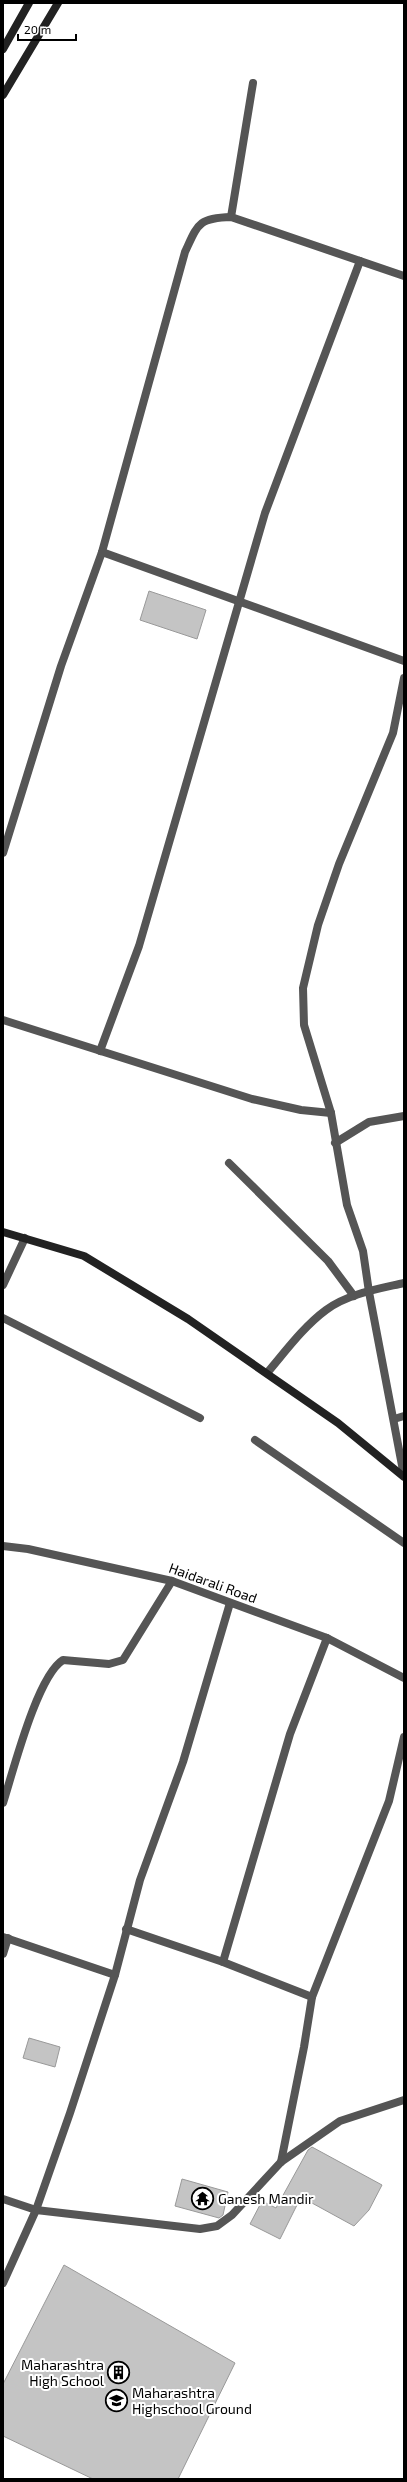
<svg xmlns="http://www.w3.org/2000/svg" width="407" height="2482" font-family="'Exo 2',sans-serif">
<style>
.building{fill:#c4c4c4;stroke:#999}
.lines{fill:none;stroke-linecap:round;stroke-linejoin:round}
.minor{stroke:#555;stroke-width:8}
.tertiary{stroke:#555;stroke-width:8}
.secondary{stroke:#222;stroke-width:8}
.labels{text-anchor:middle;stroke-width:4;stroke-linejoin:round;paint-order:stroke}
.street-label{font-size:14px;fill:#000;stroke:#fff}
.poi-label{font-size:14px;fill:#000;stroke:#fff;text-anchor:start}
</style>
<rect width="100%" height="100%" fill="#fff"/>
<g class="building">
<polygon points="149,591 206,610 197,639 140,620"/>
<polygon points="29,2038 60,2047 55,2067 23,2058"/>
<polygon points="312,2147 382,2185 369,2210 354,2226 301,2197 280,2239 250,2224 262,2201 276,2208 308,2150"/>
<polygon points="182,2179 228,2192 223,2215 219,2218 175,2206"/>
<polygon points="64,2265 235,2363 178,2479 93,2479 3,2436 3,2384"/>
</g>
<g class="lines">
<g class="minor">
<polyline points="231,217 253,83"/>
<path d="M102,552L185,252C198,224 198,218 231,217L404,276"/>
<polyline points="3,853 61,666 102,552 404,661"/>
<polyline points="3,1020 252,1099 301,1110 331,1113"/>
<polyline points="100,1051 139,946 265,513 360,261"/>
<polyline points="335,1143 369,1122 404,1116"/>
<polyline points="229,1163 328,1261 354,1296"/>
<polyline points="3,1285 25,1238"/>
<polyline points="3,1318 200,1418"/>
<path d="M267,1373C285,1352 303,1327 326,1310C347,1294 378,1289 404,1283"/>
<polyline points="394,1419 404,1416"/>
<polyline points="255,1440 404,1543"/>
<polyline points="3,1546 28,1549 172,1581 327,1638 404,1678"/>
<path d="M3,1803C13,1772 37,1676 63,1660L109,1664L123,1660L172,1581"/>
<polyline points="126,1929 223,1962 312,1997"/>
<polyline points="3,1937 115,1975"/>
<polyline points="3,1954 8,1938"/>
<polyline points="223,1962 290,1734 327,1638"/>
<polyline points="281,2162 304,2047 312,1997 389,1801 404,1737"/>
<polyline points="3,2199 36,2210 200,2229 217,2226 232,2215 281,2162 340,2121 404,2100"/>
<polyline points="3,2283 36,2210 70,2113 115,1975 140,1880 183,1762 230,1603"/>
</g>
<polyline class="tertiary" points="404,678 393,733 339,864 318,925 303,988 304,1025 331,1113 347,1205 363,1251 369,1292 404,1476"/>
<g class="secondary">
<polyline points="3,49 29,3"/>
<polyline points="3,95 58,3"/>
<polyline points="3,1232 84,1256 188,1319 338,1423 404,1477"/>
</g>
</g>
<defs>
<symbol id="temple-ring" viewBox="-11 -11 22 22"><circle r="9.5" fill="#fff" stroke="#000" stroke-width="1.5"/><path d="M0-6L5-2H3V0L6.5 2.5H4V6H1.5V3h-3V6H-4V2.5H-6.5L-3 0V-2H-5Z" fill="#000"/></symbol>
<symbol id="building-ring" viewBox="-11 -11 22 22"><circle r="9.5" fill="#fff" stroke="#000" stroke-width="1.5"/><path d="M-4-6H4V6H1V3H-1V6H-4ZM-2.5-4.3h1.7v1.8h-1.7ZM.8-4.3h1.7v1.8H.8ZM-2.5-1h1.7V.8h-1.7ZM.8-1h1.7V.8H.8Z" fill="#000"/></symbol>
<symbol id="school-ring" viewBox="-11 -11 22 22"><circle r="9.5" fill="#fff" stroke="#000" stroke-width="1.5"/><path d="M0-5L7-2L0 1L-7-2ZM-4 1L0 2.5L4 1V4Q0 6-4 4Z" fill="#000"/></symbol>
</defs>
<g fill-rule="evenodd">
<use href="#temple-ring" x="190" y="2186" width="25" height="25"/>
<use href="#building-ring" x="106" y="2360" width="25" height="25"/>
<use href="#school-ring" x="104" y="2388" width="25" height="25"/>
</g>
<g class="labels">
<g class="street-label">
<text transform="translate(213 1583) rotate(20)" y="5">Haidarali Road</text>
</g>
<g class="poi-label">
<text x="218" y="2204">Ganesh Mandir</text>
<text x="104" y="2370" text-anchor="end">Maharashtra<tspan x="104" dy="16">High School</tspan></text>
<text x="132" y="2398">Maharashtra<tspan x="132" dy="16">Highschool Ground</tspan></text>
</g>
</g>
<rect width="407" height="2482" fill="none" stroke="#000000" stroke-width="8"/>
<path d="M18 34v6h58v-6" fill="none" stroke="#000000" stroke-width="2"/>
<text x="24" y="34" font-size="12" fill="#000000" stroke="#ffffff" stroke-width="3" paint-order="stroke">20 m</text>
</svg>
